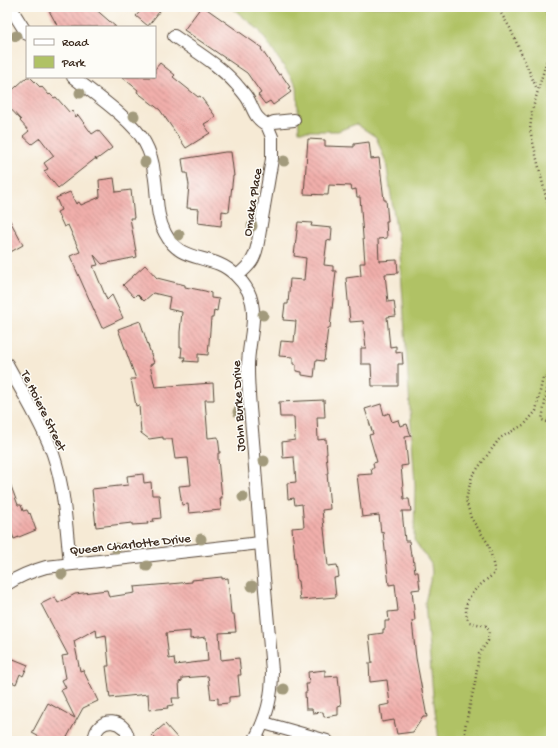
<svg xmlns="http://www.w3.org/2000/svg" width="558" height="748" font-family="'Gochi Hand',sans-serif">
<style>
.green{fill:#b0c265;stroke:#767642}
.building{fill:url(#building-back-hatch);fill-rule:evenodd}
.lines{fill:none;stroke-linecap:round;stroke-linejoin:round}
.minor-casing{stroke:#574739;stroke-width:14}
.path{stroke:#574739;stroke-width:2.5;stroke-dasharray:1 3;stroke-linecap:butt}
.minor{stroke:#fff;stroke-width:12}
.tree{fill:#a29a7c}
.labels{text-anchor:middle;stroke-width:3;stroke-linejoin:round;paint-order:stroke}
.street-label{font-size:13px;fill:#3b2a1e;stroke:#fdfcf7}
</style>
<defs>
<pattern id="building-back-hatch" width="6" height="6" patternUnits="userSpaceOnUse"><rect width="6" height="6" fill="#f1afab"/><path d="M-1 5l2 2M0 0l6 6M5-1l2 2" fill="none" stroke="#c48f8b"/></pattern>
</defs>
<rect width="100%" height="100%" fill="#fdfcf7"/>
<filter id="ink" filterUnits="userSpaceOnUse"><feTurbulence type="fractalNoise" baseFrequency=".025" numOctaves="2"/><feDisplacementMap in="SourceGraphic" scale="8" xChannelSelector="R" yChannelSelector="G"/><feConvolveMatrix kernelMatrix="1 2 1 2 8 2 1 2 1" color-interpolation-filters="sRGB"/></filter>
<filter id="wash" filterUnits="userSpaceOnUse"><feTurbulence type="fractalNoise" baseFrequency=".012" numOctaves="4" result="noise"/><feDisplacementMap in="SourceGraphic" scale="16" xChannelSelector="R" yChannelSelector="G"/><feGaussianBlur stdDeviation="0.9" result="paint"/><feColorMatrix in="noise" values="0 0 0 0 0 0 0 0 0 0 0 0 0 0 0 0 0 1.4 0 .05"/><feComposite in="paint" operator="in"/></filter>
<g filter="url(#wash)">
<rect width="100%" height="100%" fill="#f6ead5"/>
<polygon class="green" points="231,7 551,7 551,741 439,741 433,695 425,602 432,573 431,564 414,540 415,485 400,255 386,162 376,137 356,124 338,131 299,131 297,86 259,30"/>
<g id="blocks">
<g class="building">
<polygon points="47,7 93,7 116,27 58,27"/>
<polygon points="144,7 163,7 148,26 136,16"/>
<polygon points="201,7 204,7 262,48 261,49 279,75 281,74 290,87 288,88 291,92 273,105 270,101 265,104 258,95 261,93 247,73 184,30"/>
<polygon points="160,63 175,75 173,77 198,97 200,96 216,117 204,124 210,133 186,148 160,110 137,92 138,90 122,77 155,77 155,69"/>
<polygon points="27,77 30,77 41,88 42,87 49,95 50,94 54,98 56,97 70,113 72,111 76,117 78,115 92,134 98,130 109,143 108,143 112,148 96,160 96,158 58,188 44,171 48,169 44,163 54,156 40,138 32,144 23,136 29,131 20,121 21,120 7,105 7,95"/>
<polygon points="308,139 325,140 325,146 354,147 354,144 369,142 371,159 379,158 384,200 386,200 388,221 386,221 387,238 378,239 379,261 397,260 398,273 385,274 388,302 394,301 396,316 387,317 390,347 396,346 396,353 402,352 403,364 398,364 398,386 372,386 371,364 361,364 361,348 366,348 363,321 350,322 346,278 361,276 360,263 365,263 360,197 357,197 356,189 352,190 351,186 329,185 328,195 304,194"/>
<polygon points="225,152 231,152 234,176 233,176 229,212 222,211 221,226 198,223 199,209 187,208 189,185 187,173 184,173 182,159"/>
<polygon points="114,178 116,192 131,190 134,218 130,218 137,257 102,264 94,255 98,265 93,266 107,300 112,295 123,318 102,328 70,256 80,252 68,225 64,227 57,212 61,210 56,198 70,192 76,204 79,202 81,205 100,197 99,180"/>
<polygon points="7,215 23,245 7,254"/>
<polygon points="298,222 312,223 311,226 332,228 331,241 327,240 324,265 333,266 333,271 336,271 330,328 328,328 324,361 316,360 314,377 302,375 302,372 296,371 296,365 293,364 293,357 279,356 281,341 294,342 296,321 283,320 285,304 288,304 290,279 304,280 306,258 294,256"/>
<polygon points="145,265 157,278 185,285 185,287 205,291 211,293 211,298 219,299 217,311 214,310 213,318 211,318 208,355 198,354 198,362 184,361 185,357 181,357 182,347 180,347 180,332 182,312 168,309 170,297 153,293 144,301 137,294 134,297 123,285"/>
<polygon points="140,321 154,363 150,365 155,387 213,383 214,400 205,400 208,438 218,437 220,453 218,453 218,459 222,498 220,498 221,510 189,513 188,504 182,505 179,486 191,485 188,458 175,459 172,439 163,439 163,437 149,439 141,433 139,405 136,406 131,379 136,379 118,329"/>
<polygon points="324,400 325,417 317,417 318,440 326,439 327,454 326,454 328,473 327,473 330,509 322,510 328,566 337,565 339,577 334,578 336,597 300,600 298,581 297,581 292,528 304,527 302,504 295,505 294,498 288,499 287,483 296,482 294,457 283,458 282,442 295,440 294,417 280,417 279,402"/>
<polygon points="381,404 384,415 389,413 392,422 398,420 400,426 407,424 411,436 405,437 408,465 401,466 404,499 409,499 411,511 402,511 405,541 409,541 411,556 413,556 415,572 418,572 420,589 412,590 415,621 412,621 416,658 427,717 423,717 413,732 397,734 394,720 382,722 380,706 390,704 387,680 370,682 369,663 372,663 369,635 383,633 383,629 385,629 385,621 389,621 388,612 398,611 395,584 389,585 383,532 381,533 379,515 362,517 357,475 372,474 371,468 374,468 373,463 377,462 369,435 373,434 365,409"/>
<polygon points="143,474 144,483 151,482 152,495 159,495 161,518 153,519 154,521 147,522 148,524 132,525 132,523 96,527 92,489 128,485 127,476"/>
<polygon points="7,478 8,478 18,505 21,505 23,511 27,510 29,514 30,513 36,530 14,539 7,520"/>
<path d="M222,577V579L228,578L231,614H234L236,632L219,633L221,660L239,658L241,675H238L240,696L229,697V703L218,704V698L211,699L208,676L182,678V681L179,682L180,698H172L173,705L167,706L168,708L149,710L148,694L110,698L106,666H109L106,635L97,637L96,629L74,641L80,671L83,670L98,701L83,708L65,741H47L32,733L48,703L75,718L61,690L66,688L62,680L66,678L62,656L68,655L41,604L55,597L58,603L75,594L107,590L109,597L135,593L134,587L192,582V580ZM190,631V639L206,637L208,661L175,665L174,658L169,659L166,633Z"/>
<polygon points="11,658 28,665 23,676 20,674 16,684 7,680 7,659 10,661"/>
<polygon points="325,670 325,677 338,676 341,706 338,707 338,715 324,717 323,712 313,713 312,709 306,709 305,692 307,692 306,684 309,684 308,672"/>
<polygon points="165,724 180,741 158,741 152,735"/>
</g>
</g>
</g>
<g filter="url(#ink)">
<use href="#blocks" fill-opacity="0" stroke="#574739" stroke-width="1"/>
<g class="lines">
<defs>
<g id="minor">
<polyline points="12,7 15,15 27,34"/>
<path d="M174,36C195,51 218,64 236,84C240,89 246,95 249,101C255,113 255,118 267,125"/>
<path d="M73,77C93,93 134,121 145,143C150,152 153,163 154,173C158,193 155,214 165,233C178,258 196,255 219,264C231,269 242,280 248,291C260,315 247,344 248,369C248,397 252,425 254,454C259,526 266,599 272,671C272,698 267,717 254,741"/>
<path d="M237,276C250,265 255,260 258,242L272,159V137L267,125L274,122L294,120"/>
<path d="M7,364C22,392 43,425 53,454C65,489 66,527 70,563"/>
<path d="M7,584C19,576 32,571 46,567L260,543"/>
<polyline points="264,723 327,741"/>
<path d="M94,741C96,713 129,719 128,741"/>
</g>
</defs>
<use href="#minor" class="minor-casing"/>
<g class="path">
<polyline points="497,7 510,28 537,89"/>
<polyline points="546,7 551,29"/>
<polyline points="551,46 532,111 530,130 551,218"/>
<path d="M465,741V727L475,683L479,654L488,641L489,631L486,626L469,622C458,599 479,586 495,573L489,545L471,518L466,500L472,476L500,438L525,424L536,411L543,377L549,378L542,420L548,422L551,408"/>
</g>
<use href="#minor" class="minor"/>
</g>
<g class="tree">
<circle cx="16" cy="36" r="5.5"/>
<circle cx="80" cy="93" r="5.5"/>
<circle cx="134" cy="116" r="5.5"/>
<circle cx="284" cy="161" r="5.5"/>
<circle cx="145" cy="162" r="5.5"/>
<circle cx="252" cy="226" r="5.5"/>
<circle cx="179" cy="235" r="5.5"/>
<circle cx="263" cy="315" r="5.5"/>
<circle cx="238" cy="412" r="5.5"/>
<circle cx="264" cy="461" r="5.5"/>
<circle cx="243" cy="497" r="5.5"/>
<circle cx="201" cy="539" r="5.5"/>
<circle cx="116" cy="548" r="5.5"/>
<circle cx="147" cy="566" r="5.5"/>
<circle cx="62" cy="574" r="5.5"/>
<circle cx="252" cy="586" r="5.5"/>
<circle cx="284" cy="689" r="5.5"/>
</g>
</g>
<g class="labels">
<g class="street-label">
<text transform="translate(251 202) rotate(-81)" y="5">Omaka Place</text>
<text transform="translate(237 406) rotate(-93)" y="5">John Burke Drive</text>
<text transform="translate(45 410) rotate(64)" y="5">Te Hoiere Street</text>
<text transform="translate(130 543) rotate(-6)" y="5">Queen Charlotte Drive</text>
</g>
</g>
<rect width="558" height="748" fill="none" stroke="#fdfcf7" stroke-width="24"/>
<rect x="26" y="26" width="130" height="52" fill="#fdfcf7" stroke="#afa8a0"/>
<rect x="34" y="39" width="20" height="6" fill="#ffffff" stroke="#afa8a0"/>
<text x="62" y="46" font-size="12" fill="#3b2a1e">Road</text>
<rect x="34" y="56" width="20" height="12" fill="#b0c265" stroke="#afa8a0"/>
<text x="62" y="66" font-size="12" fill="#3b2a1e">Park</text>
</svg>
